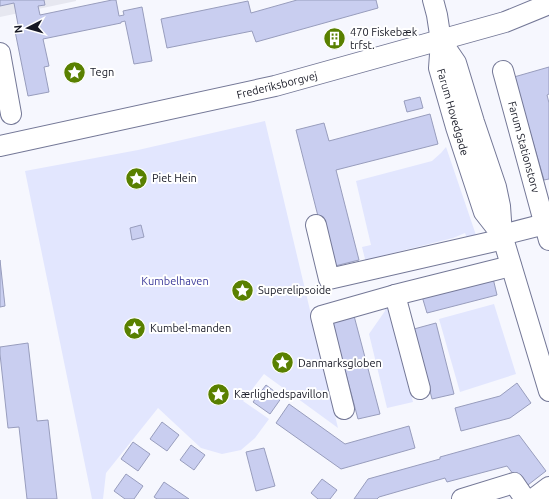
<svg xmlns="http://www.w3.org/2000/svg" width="549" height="499" font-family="Ubuntu,sans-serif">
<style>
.built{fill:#e6e7f0}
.green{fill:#e2e6fe}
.building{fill:#c9cef0;stroke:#989dbd}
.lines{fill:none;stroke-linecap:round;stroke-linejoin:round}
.minor-casing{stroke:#747897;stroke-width:22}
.minor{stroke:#fff;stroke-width:20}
.labels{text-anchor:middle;stroke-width:4;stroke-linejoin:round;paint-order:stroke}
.poi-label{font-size:11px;fill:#161824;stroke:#fff;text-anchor:start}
.street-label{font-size:11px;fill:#161824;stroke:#fff}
.park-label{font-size:11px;fill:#3c3b9a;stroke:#fff}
</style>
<rect width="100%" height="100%" fill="#f6f7fe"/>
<polygon class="built" points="0,0 76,0 76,1 0,17"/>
<g class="green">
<polygon points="265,121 338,428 264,374 243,401 269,419 255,438 241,450 222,454 201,448 158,408 106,473 103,499 92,499 25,171 138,150"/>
<polygon points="446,147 478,241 469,243 465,233 453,238 385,255 385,258 366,263 362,247 371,245 356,181 432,161 441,153"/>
<polygon points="390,301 417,394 411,394 413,402 387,408 369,334 385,311 384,302"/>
<polygon points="494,304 516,374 460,392 439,319"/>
</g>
<g class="building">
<polygon points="0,0 44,0 45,5 38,6 40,15 112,0 116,0 119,16 124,15 123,11 142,7 152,61 134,64 125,21 121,22 121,23 43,39 49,66 44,67 49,92 28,96 15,31 19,30 14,3 0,6"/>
<polygon points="297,0 376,0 378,8 256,42 252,31 167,48 161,19 248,1 251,13"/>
<polygon points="549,67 549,94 547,95 549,103 549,179 544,180 514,77"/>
<polygon points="420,97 423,108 407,112 404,101"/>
<polygon points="430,114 438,144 336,170 359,260 331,267 296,130 324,123 329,141"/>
<polygon points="141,225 144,237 132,240 130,228"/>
<polygon points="0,260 5,306 0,307"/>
<polygon points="492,274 497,295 427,313 421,293"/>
<polygon points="353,312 380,414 358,419 331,318"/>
<polygon points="436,323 454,394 432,399 414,329"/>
<polygon points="28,343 37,421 48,420 57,499 27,499 19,427 8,428 0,354 0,347"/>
<polygon points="517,383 531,403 510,418 461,431 455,408 500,396"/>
<polygon points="266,385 282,397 270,414 253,402"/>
<polygon points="289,404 345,444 409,426 415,448 341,469 276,423"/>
<polygon points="162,422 179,435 167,451 150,439"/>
<polygon points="519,435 546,471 524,488 507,466 447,482 445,478 379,497 377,499 354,499 368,479 440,459 440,457"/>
<polygon points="133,442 150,454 138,471 121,459"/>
<polygon points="191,445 205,455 194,470 180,460"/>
<polygon points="264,448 275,486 256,491 246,452"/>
<polygon points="126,474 143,486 134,499 125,499 114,491"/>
<polygon points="322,479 337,490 330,499 318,499 311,493"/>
<polygon points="164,482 189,499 157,499 154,497"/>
</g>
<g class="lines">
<defs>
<g id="minor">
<polyline points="433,0 437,15 441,41 439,68 456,127 484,212 502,235"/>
<polyline points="441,41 456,63 474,122 496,187 500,206 502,235 549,391"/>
<polyline points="0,53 11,114"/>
<polyline points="503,71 549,240"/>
<polyline points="0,146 275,86 505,22 549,4"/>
<polyline points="316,225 329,279 504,239"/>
<polyline points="502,235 545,224"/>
<polyline points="395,295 420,389"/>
<polyline points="344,409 321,316 395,295 511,266"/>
<polyline points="462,499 514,483 525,499"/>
<polyline points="533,499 549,487"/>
</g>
</defs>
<use href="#minor" class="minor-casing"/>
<use href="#minor" class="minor"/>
</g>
<defs>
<symbol id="building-disc" viewBox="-11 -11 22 22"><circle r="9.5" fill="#598000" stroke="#fff"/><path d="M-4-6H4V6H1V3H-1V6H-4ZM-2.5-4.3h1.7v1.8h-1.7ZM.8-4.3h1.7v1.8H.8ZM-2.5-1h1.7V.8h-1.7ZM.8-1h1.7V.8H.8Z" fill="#fff"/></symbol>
<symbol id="sight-disc" viewBox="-11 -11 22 22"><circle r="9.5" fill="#598000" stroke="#fff"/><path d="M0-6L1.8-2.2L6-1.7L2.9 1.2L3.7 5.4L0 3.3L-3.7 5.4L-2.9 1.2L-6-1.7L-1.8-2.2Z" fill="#fff"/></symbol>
</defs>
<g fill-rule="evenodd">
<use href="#building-disc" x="322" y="26" width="25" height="25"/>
<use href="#sight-disc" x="62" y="60" width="25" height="25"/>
<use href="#sight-disc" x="124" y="166" width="25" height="25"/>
<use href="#sight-disc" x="230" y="278" width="25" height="25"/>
<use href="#sight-disc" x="122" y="316" width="25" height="25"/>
<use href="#sight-disc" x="270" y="350" width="25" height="25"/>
<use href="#sight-disc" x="206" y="382" width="25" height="25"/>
</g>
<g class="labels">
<g class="poi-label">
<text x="350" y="36">470 Fiskebæk<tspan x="350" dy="13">trfst.</tspan></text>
<text x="90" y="76">Tegn</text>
<text x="152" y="182">Piet Hein</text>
<text x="258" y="294">Superelipsoide</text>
<text x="150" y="332">Kumbel-manden</text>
<text x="298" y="367">Danmarksgloben</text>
<text x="234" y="398">Kærlighedspavillon</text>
</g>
<g class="street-label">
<text transform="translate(277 85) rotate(-14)" y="4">Frederiksborgvej</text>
<text transform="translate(453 112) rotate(74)" y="4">Farum Hovedgade</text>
<text transform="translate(524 147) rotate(75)" y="4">Farum Stationstorv</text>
</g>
<g class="park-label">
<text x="175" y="285">Kumbelhaven</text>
</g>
</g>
<g transform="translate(28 28) rotate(264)" stroke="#ffffff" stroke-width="3" paint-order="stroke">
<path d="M0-3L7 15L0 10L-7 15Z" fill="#161824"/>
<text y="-6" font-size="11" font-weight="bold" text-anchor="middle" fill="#161824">N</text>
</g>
</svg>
